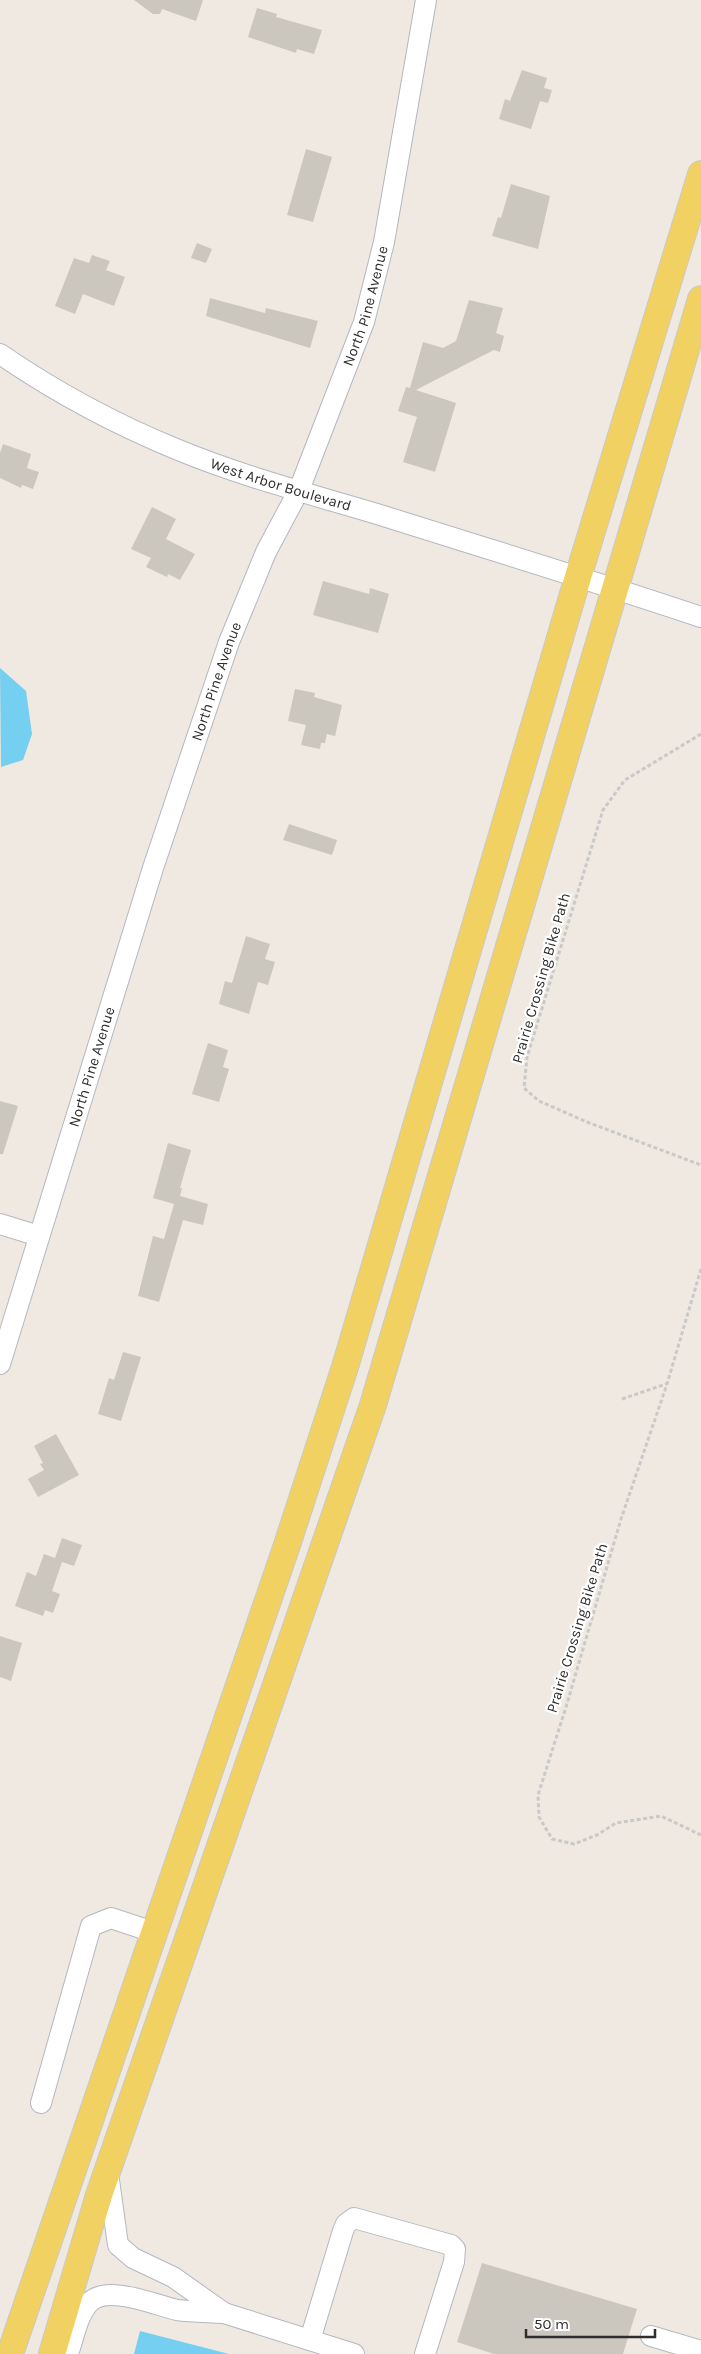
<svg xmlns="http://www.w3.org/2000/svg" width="701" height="2354" font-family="Karla,sans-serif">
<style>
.water{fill:#75cff0}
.building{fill:#cbc7bf}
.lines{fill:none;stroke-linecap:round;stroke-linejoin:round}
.minor-casing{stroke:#b4b7c1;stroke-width:22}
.major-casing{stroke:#c9c9c9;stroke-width:28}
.path{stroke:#c9c9c9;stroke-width:3;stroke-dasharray:4 2.5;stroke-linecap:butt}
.minor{stroke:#fff;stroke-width:20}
.major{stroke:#f2d163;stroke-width:26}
.labels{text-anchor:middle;stroke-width:4.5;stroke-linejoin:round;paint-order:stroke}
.street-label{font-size:15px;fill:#2e2e2e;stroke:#fff}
</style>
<rect width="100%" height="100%" fill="#efe9e1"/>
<g class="water">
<polygon points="0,668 26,691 32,734 23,760 1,767"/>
<polygon points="140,2331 229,2354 134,2354"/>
</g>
<g class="building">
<polygon points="134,0 203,0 196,21 162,9 160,14 153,14"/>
<polygon points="257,8 277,14 276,17 322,30 314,54 297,49 296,53 248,37"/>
<polygon points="522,70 547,78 544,88 552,90 548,103 540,101 531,129 499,119 505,99 510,101"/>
<polygon points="306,149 332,157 313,222 287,215"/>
<polygon points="511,184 550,196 538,249 492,236 498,217 501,218"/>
<polygon points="197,243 212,249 206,263 191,258"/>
<polygon points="92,255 110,261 106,270 125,277 114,306 83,294 75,314 55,306 74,258 89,263"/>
<polygon points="210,298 265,313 266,308 318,321 310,348 206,316"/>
<polygon points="469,300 503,308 496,333 504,336 500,352 494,350 480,357 416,390 456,403 435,472 403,462 417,417 398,411 406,387 410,388 423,342 443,348 456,341"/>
<polygon points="3,444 31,454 27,468 39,472 33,489 22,485 21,488 0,478 0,453"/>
<polygon points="152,507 176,519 166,539 195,554 180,580 168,574 167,577 146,567 151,558 131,549"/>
<polygon points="323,581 369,594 370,588 389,594 378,633 313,615"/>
<polygon points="295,689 315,693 314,697 342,705 335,736 327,734 325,743 321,743 320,749 301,745 306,725 288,721"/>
<polygon points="289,824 337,840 332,855 283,840"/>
<polygon points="246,936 270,944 265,959 275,962 268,985 258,982 249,1014 219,1004 225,981 232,983"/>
<polygon points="208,1043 228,1050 223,1067 229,1069 219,1102 192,1094"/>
<polygon points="0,1101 18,1106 3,1154 0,1154"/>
<polygon points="168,1143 191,1150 180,1188 182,1188 180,1196 208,1204 203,1225 183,1220 159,1302 138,1296 153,1236 164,1239 174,1204 153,1198"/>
<polygon points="123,1352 141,1357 121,1421 98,1414 109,1378 114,1380"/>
<polygon points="56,1434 79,1475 38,1497 28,1479 44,1470 40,1464 43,1463 34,1446"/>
<polygon points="62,1538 82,1545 74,1566 62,1562 52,1591 60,1594 53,1613 45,1610 43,1616 15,1606 27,1572 36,1576 44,1554 55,1558"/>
<polygon points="0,1636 22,1643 11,1681 0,1677"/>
<polygon points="482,2263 637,2309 623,2354 494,2354 457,2342"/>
</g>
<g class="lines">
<defs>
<g id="minor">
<path id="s1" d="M0,354C54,391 115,424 176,449C241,476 310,494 377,514C485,548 594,581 701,617"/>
<polyline points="0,1224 39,1236"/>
<path id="s2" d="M0,1364L153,868L229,642L266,552L299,490L364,322L384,242L426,0"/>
<polyline points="41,2103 91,1926 111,1918 153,1932"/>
<polyline points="224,2313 354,2354"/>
<polyline points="651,2336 701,2351"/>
<polyline points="310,2340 343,2231 346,2224 354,2218 451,2245 455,2249 454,2262 425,2354"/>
<path d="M68,2354C74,2337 77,2317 88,2304C105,2283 155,2305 177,2310C192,2312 208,2312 224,2313L173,2277L133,2258L118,2245L108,2173"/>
</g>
<g id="major">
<polyline points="10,2354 287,1545 345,1367 578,577 701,174"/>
<polyline points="52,2354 99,2195 373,1405 701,299"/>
</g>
</defs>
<use href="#minor" class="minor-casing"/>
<use href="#major" class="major-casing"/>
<g class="path">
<polyline points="701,734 625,780 603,810 527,1057 524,1088 539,1101 587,1122 701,1165"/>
<polyline points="701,1269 667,1384 621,1519 566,1707 538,1795 539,1817 552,1839 574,1844 597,1835 616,1823 661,1816 701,1835"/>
<polyline points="622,1399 666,1384"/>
</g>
<use href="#minor" class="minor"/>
<use href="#major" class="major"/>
</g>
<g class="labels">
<g class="street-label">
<text dy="5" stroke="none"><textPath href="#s2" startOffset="1121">North Pine Avenue</textPath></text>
<text dy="5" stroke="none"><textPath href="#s1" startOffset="311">West Arbor Boulevard</textPath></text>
<text dy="5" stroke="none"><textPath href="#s2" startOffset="716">North Pine Avenue</textPath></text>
<text transform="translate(541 978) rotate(-74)" y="5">Prairie Crossing Bike Path</text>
<text dy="5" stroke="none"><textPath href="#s2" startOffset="311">North Pine Avenue</textPath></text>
<text transform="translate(577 1628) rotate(-73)" y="5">Prairie Crossing Bike Path</text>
</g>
</g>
<path d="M526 2329v8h129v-8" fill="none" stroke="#2e2e2e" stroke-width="2.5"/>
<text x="534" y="2329" font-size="15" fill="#2e2e2e" stroke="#ffffff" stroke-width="4" paint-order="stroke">50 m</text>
</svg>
